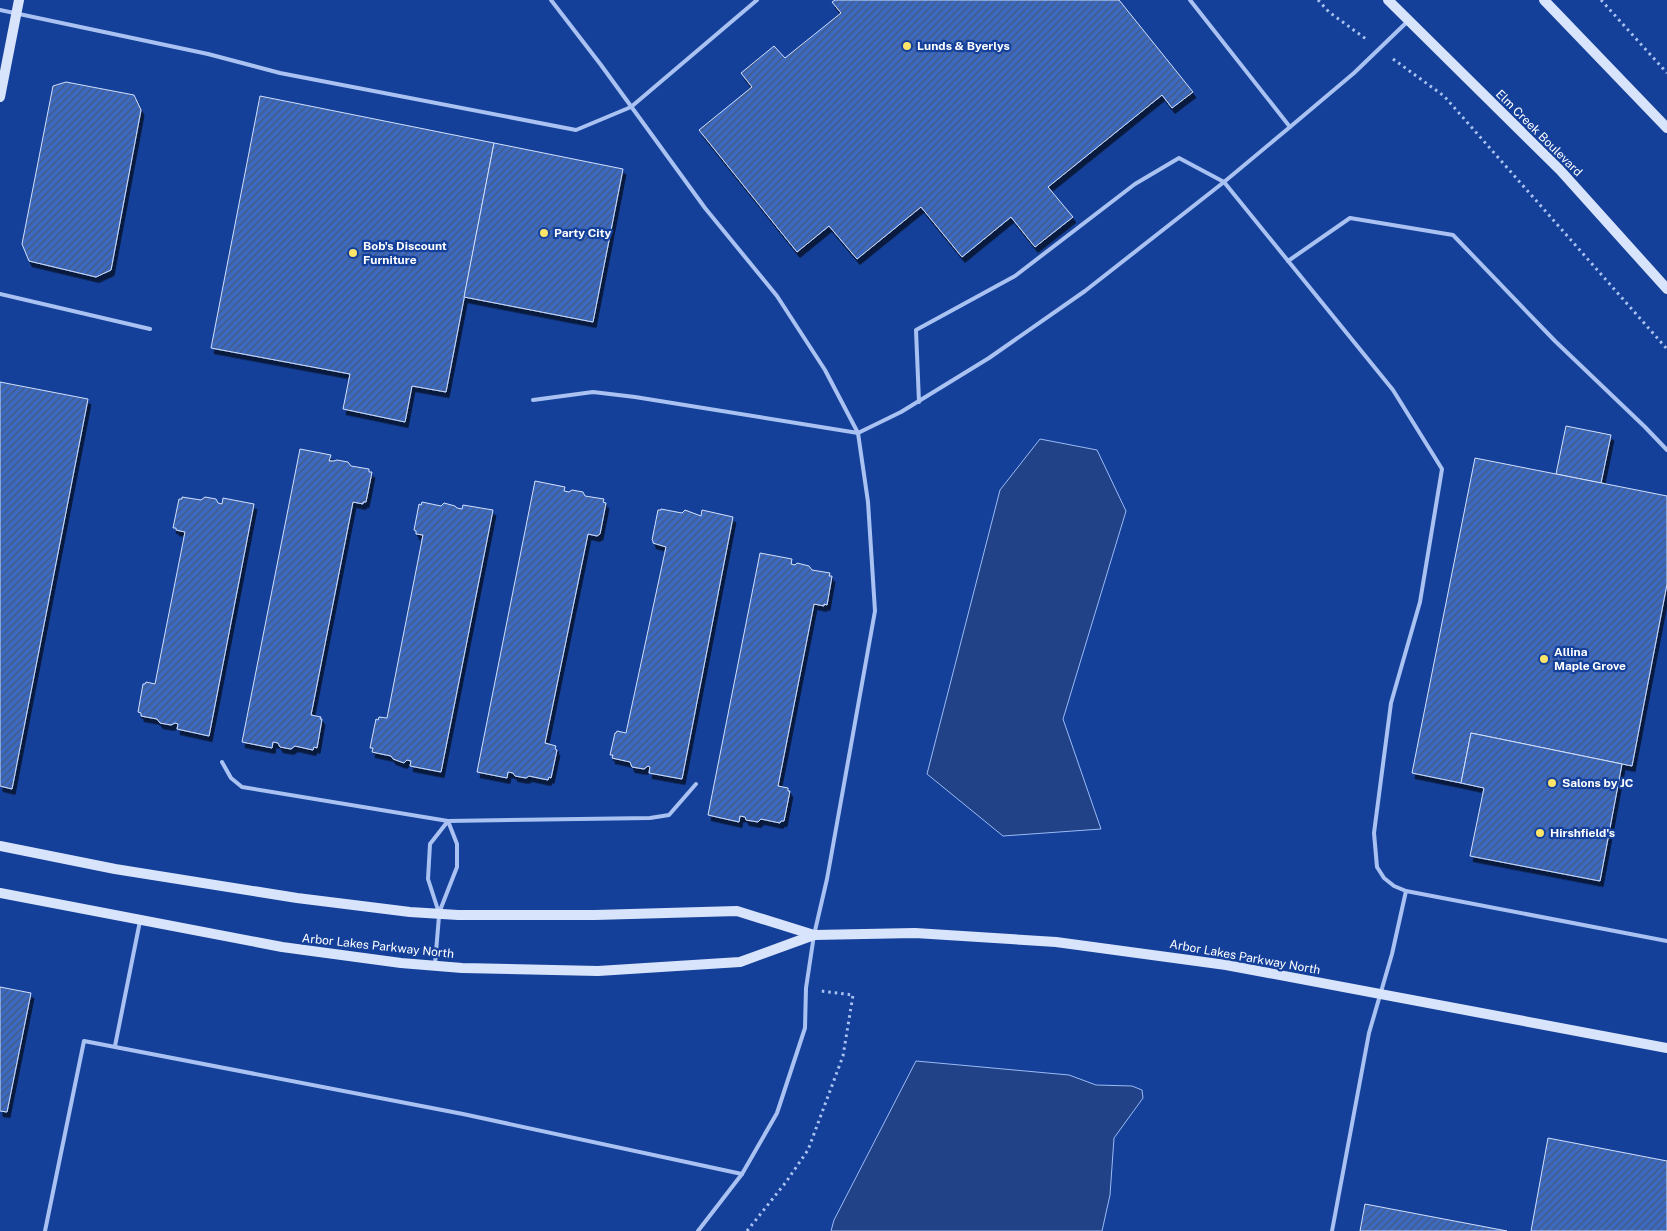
<svg xmlns="http://www.w3.org/2000/svg" width="1667" height="1231" font-family="'Public Sans',sans-serif">
<style>
.water{fill:#214286;stroke:#9bbbf5}
.building{fill:url(#building-hatch);stroke:#d1e0fd;filter:url(#shadow)}
.lines{fill:none;stroke-linecap:round;stroke-linejoin:round}
.path{stroke:#a9c2f2;stroke-width:3;stroke-dasharray:2.5 4;stroke-linecap:butt}
.lane{stroke:#a9c2f2;stroke-width:4}
.secondary{stroke:#d8e4fc;stroke-width:10}
.poi-dot{fill:#ffe46a;stroke:#15409a;stroke-width:2}
.labels{text-anchor:middle;stroke-width:4.5;stroke-linejoin:round;paint-order:stroke}
.poi-label{font-size:12px;font-weight:bold;fill:#fff;stroke:#15409a;text-anchor:start}
.street-label{font-size:12px;fill:#fff;stroke:#15409a}
</style>
<defs>
<pattern id="building-hatch" width="6" height="6" patternUnits="userSpaceOnUse" patternTransform="scale(1.25)"><rect width="6" height="6" fill="#3d6ac1"/><path d="M-1 1l2-2M0 6l6-6M5 7l2-2" fill="none" stroke="#46587b"/></pattern>
<filter id="shadow"><feDropShadow dx="3" dy="5.5" stdDeviation="0" flood-color="#0009"/></filter>
</defs>
<rect width="100%" height="100%" fill="#15409a"/>
<g class="water">
<polygon points="1040,439 1097,450 1126,511 1063,719 1101,829 1003,836 927,774 1000,490"/>
<polygon points="916,1061 1069,1075 1096,1085 1132,1086 1142,1090 1143,1098 1114,1138 1110,1195 1102,1231 831,1231 834,1220"/>
</g>
<g class="building">
<polygon points="835,0 1119,0 1193,92 1172,108 1162,95 1048,187 1073,217 1035,247 1011,217 962,257 921,207 857,259 829,226 797,252 699,130 752,87 741,73 774,46 785,58 841,13 832,2"/>
<polygon points="66,82 134,95 141,110 111,270 96,277 29,261 22,244 53,86"/>
<polygon points="260,96 494,143 446,392 412,386 405,422 343,409 350,374 211,348"/>
<polygon points="494,143 623,169 593,322 464,297"/>
<polygon points="0,382 88,399 12,789 0,786"/>
<polygon points="1566,426 1611,435 1601,483 1556,474"/>
<polygon points="300,449 331,455 329,461 334,461 337,460 348,462 351,466 369,469 369,472 372,472 366,502 363,502 363,504 353,502 311,715 321,717 320,719 322,719 317,748 314,747 313,750 295,746 291,749 280,747 278,743 273,742 272,748 242,742"/>
<polygon points="1475,458 1667,496 1667,584 1632,766 1471,733 1461,783 1412,773"/>
<polygon points="535,481 565,487 564,491 569,492 572,490 583,492 585,496 604,499 603,502 606,503 600,534 597,536 588,534 545,743 556,746 555,749 557,750 551,778 549,777 548,780 529,776 526,778 515,776 513,773 508,772 507,778 477,772"/>
<polygon points="182,497 201,500 205,497 216,499 218,503 222,504 223,498 254,504 209,736 177,729 178,724 175,723 171,725 160,723 157,719 141,716 141,713 138,712 143,684 145,684 146,682 155,684 185,532 176,530 176,528 173,528 179,499 182,499"/>
<polygon points="422,502 441,506 444,503 455,506 457,508 462,509 463,505 493,510 441,772 410,766 411,761 407,760 404,763 393,759 391,756 372,752 373,748 370,748 376,719 378,720 379,717 387,718 423,535 416,534 416,531 414,530 419,504 421,505"/>
<polygon points="661,509 682,513 685,510 701,516 702,510 733,517 682,779 649,773 650,767 648,766 644,769 632,767 630,762 612,758 613,755 610,755 615,733 616,733 617,731 626,733 666,547 653,543 653,541 652,540 658,510 661,510"/>
<polygon points="760,553 792,559 791,564 795,565 797,563 809,566 812,570 830,573 829,576 832,576 827,605 824,604 824,606 814,604 778,786 788,788 788,791 790,791 784,821 781,821 780,823 761,819 758,822 746,820 745,817 740,816 739,822 708,815"/>
<polygon points="1471,733 1622,764 1600,881 1470,856 1484,788 1461,783"/>
<polygon points="0,987 31,993 7,1112 0,1111"/>
<polygon points="1548,1138 1667,1161 1667,1231 1531,1231"/>
<polygon points="1365,1204 1507,1231 1360,1231"/>
</g>
<g class="lines">
<g class="path">
<polyline points="1318,0 1329,12 1366,39"/>
<polyline points="1601,0 1667,73"/>
<polyline points="1393,59 1444,96 1667,349"/>
<polyline points="747,1231 786,1182 808,1150 843,1056 853,995 821,991"/>
</g>
<g class="lane">
<polyline points="551,0 601,65 705,208 777,296 825,370 858,433 868,502 875,611 827,879 814,935 806,988 805,1028 777,1113 742,1174 698,1231"/>
<polyline points="1190,0 1290,127"/>
<polyline points="0,10 208,54 280,73 576,130 631,107 757,0"/>
<polyline points="1288,261 1350,218 1453,235 1555,341 1645,427 1667,450"/>
<polyline points="0,294 150,329"/>
<polyline points="533,400 593,392 635,397 858,433 901,412 989,358 1085,291 1224,182 1290,127 1354,73 1408,21"/>
<polyline points="919,402 916,330 1015,276 1135,184 1179,158 1224,182 1393,390 1442,469 1420,602 1391,703 1374,833 1377,867 1384,878 1394,886 1406,891 1392,954 1369,1033 1332,1231"/>
<polyline points="222,762 231,778 242,787 448,821 650,818 669,815 696,784"/>
<polygon points="448,821 457,844 457,867 439,913 428,879 430,844"/>
<polyline points="1406,891 1667,941"/>
<polyline points="435,964 439,916"/>
<polyline points="115,1046 140,921"/>
<polyline points="45,1231 84,1041 463,1114 742,1174"/>
</g>
<g class="secondary">
<polyline points="1388,0 1560,170 1667,289"/>
<polyline points="1544,0 1667,128"/>
<polyline points="0,97 19,0"/>
<polyline points="0,846 115,869 297,898 410,912 458,915 595,915 737,911 814,935 915,933 1056,942 1226,965 1667,1048"/>
<polyline points="0,893 282,947 401,963 462,968 598,971 740,962 814,935"/>
</g>
</g>
<g class="poi-dot">
<circle cx="907" cy="46" r="5"/>
<circle cx="544" cy="233" r="5"/>
<circle cx="353" cy="253" r="5"/>
<circle cx="1544" cy="659" r="5"/>
<circle cx="1552" cy="783" r="5"/>
<circle cx="1540" cy="833" r="5"/>
</g>
<g class="labels">
<g class="poi-label">
<text x="917" y="50">Lunds &amp; Byerlys</text>
<text x="554" y="237">Party City</text>
<text x="363" y="250">Bob's Discount<tspan x="363" dy="14">Furniture</tspan></text>
<text x="1554" y="656">Allina<tspan x="1554" dy="14">Maple Grove</tspan></text>
<text x="1562" y="787">Salons by JC</text>
<text x="1550" y="837">Hirshfield's</text>
</g>
<g class="street-label">
<text transform="translate(1539 133) rotate(45)" y="4">Elm Creek Boulevard</text>
<text transform="translate(378 946) rotate(6)" y="4">Arbor Lakes Parkway North</text>
<text transform="translate(1245 957) rotate(10)" y="4">Arbor Lakes Parkway North</text>
</g>
</g>
</svg>
